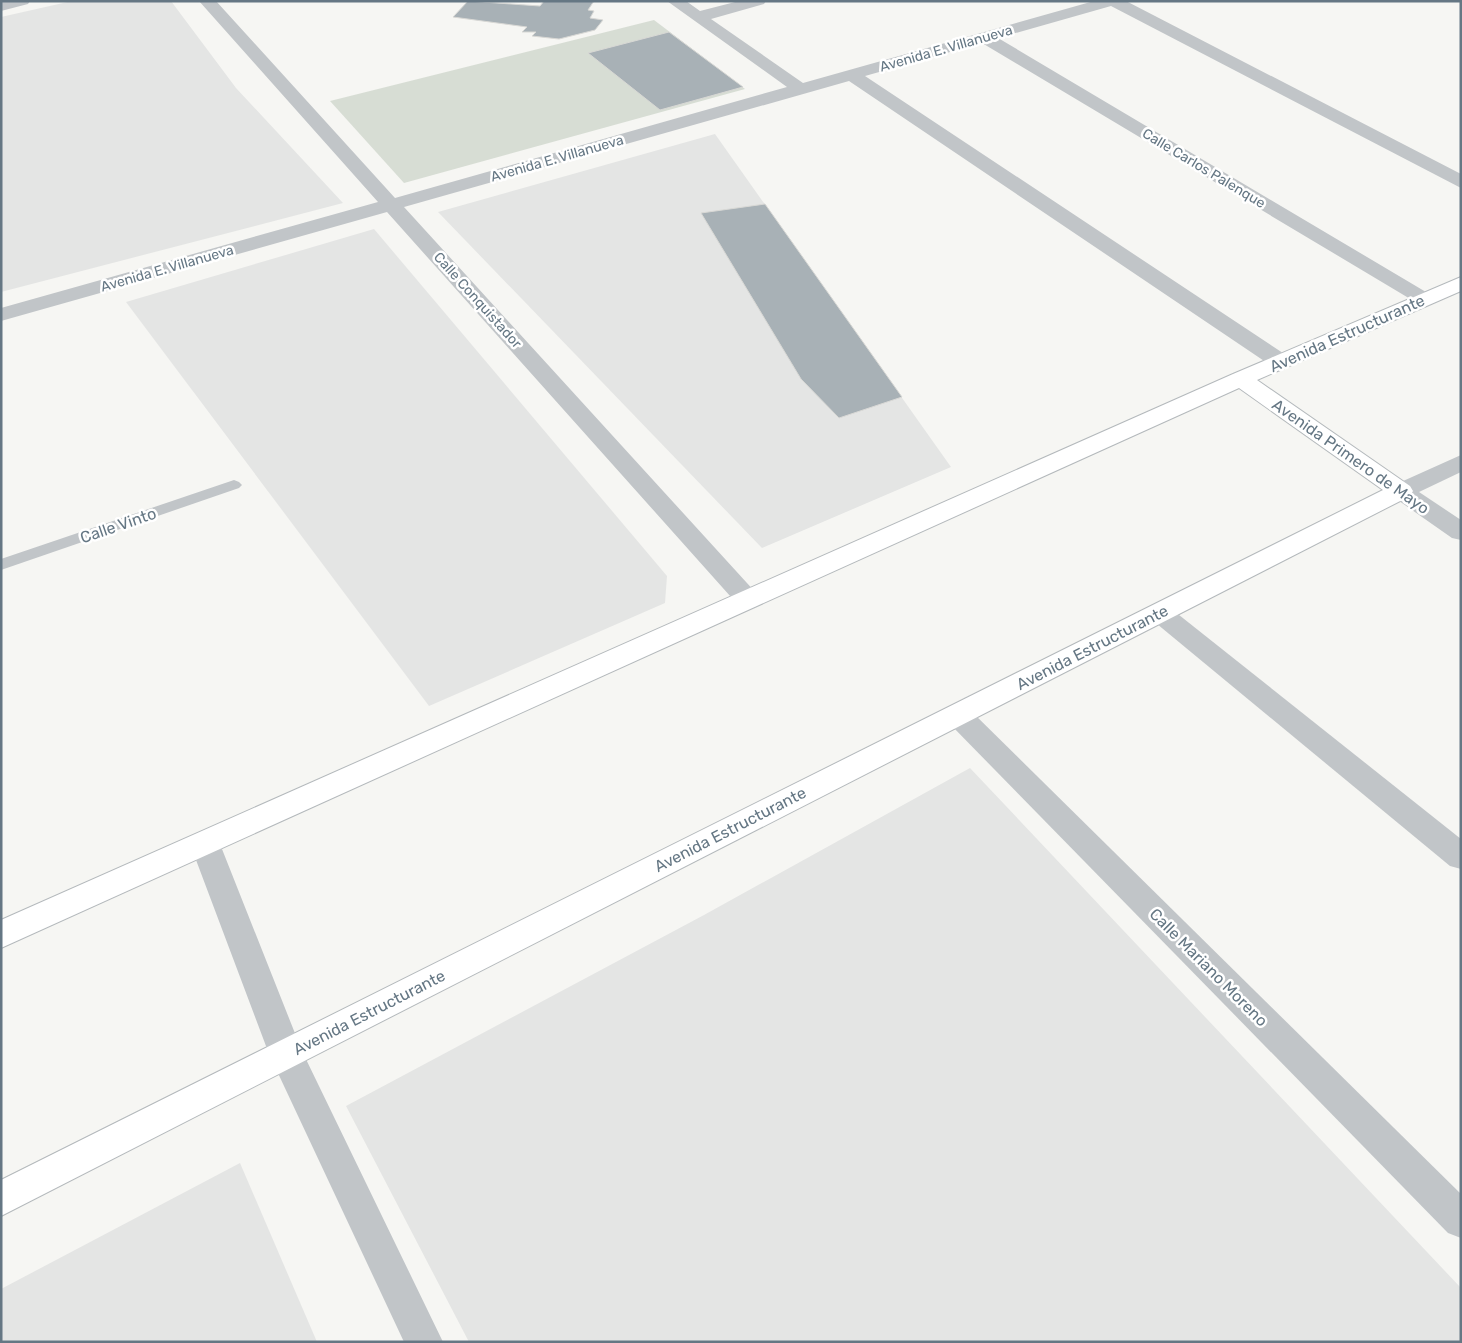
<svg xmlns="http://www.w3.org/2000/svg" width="1462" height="1343" font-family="Rubik,sans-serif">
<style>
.built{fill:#e4e5e4}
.green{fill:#d7ddd4}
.building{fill:#a8b1b6;stroke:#d8d8d5}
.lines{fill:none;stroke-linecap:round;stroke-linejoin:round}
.primary-casing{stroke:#b4b9bc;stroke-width:2}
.lane{fill:#c1c5c8;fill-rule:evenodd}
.street{fill:#c1c5c8;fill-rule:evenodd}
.primary{fill:#fff;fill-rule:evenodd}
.labels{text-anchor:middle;stroke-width:5;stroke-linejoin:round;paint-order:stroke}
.far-street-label{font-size:14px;fill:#657784;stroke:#fff}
.street-label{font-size:16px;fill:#657784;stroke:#fff}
</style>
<rect width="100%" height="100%" fill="#f6f6f3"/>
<g class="built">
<polygon points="72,1 171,1 236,88 343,203 1,292 1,17"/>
<polygon points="715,134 951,467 762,548 438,212"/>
<polygon points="374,229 667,576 665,603 429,706 126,302"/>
<polygon points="970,768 1461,1288 1461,1342 469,1342 346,1106 704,915"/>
<polygon points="240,1163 317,1342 1,1342 1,1289"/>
</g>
<polygon class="green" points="654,20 745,89 404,183 330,101"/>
<g class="building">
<polygon points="468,1 540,6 544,1 594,1 588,10 594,11 590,18 603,20 595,30 559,39 532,36 536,32 522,32 527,27 453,17"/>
<polygon points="669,32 743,87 660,110 588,53"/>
<polygon points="765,204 902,397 839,418 801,379 701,213"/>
</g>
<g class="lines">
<defs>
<polygon id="primary" points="1461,277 1461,291 1257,380 1410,486 1413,491 1410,496 1,1216 1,1180 1383,490 1239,388 1,948 1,920 1233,374"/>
</defs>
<use href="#primary" class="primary-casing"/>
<polygon class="lane" points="234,480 239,482 242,485 239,488 1,570 1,559"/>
<g class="street">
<polygon points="1,1 30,1 28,4 1,11"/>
<polygon points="199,1 216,1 395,198 787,87 667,1 686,1 700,11 739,1 766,1 764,4 711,19 803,83 1094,1 1126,1 1461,174 1461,188 1111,6 998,38 1431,295 1435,299 1431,303 1424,305 1417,303 982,43 865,76 1289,357 1292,362 1289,367 1281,369 1273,367 849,81 404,207 757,594 761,600 757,606 748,609 739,606 387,212 1,321 1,308 378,202"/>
<polygon points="1461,455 1461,472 1419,492 1461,520 1461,540 1452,538 1392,496 1389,491 1392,486"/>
<polygon points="1160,604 1169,607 1461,839 1461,869 1450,866 1151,619 1147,613 1151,607"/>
<polygon points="958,705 968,708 1461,1194 1461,1238 1448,1233 948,722 944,715 948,708"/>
<polygon points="205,832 216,835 220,844 302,1051 443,1342 404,1342 269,1054 190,844 194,835"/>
</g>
<use href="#primary" class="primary"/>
</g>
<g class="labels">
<g class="far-street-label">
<text transform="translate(946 48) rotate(-16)" y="5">Avenida E. Villanueva</text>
<text transform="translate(557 158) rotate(-16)" y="5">Avenida E. Villanueva</text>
<text transform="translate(1204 168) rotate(31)" y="5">Calle Carlos Palenque</text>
<text transform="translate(167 268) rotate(-16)" y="5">Avenida E. Villanueva</text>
<text transform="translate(478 300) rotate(48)" y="5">Calle Conquistador</text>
</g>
<g class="street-label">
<text transform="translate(1347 333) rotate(-24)" y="6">Avenida Estructurante</text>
<text transform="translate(1351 456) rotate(35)" y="6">Avenida Primero de Mayo</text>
<text transform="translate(118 525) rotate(-19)" y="6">Calle Vinto</text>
<text transform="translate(1092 647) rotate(-27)" y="6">Avenida Estructurante</text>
<text transform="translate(730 829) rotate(-27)" y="6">Avenida Estructurante</text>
<text transform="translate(1209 967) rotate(45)" y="6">Calle Mariano Moreno</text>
<text transform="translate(369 1012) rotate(-27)" y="6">Avenida Estructurante</text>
</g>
</g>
<rect width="1462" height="1343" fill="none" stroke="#657784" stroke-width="5"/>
</svg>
